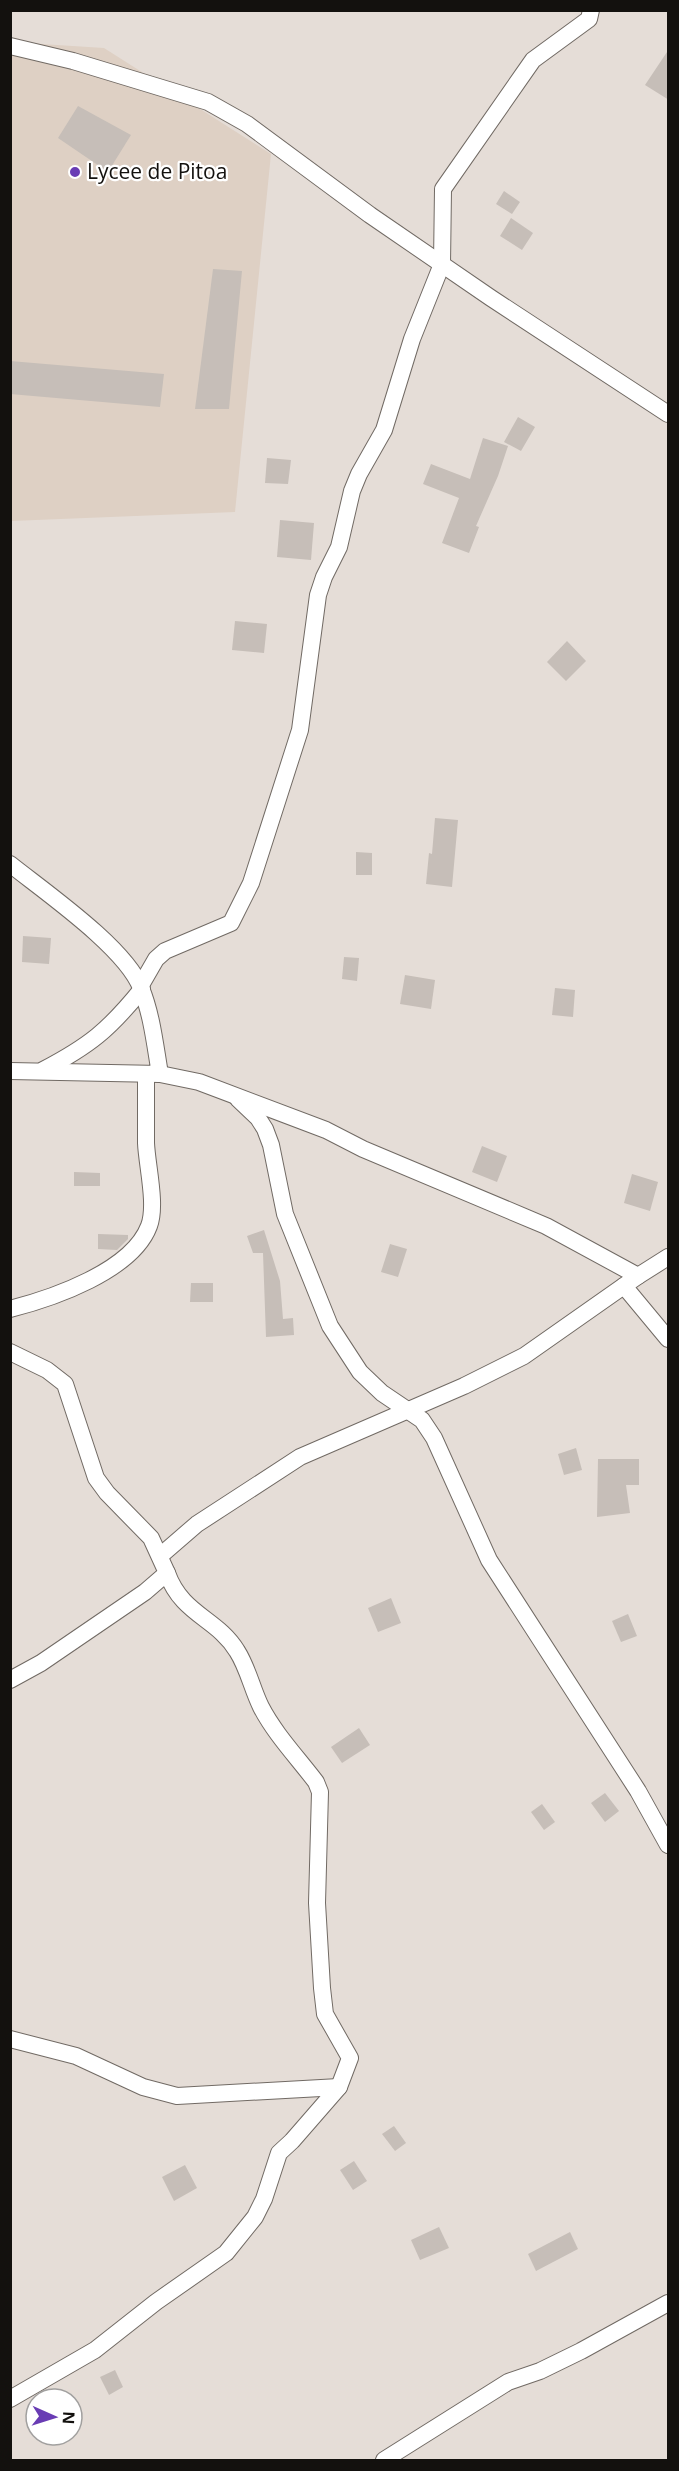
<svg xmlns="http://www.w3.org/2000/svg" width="679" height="2471" font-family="'Open Sans',sans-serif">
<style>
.built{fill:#ded0c4}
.building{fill:#c6beb8}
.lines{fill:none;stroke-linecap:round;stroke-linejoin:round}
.street-casing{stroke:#716a64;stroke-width:18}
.street{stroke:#fff;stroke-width:16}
.poi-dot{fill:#693cb4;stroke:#fff;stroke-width:2}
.labels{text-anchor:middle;stroke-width:4.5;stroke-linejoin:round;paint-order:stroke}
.poi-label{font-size:21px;fill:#13110e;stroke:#fff;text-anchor:start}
</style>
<rect width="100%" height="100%" fill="#e5ddd7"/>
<polygon class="built" points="10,42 104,48 271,154 235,512 11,521"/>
<g class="building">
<polygon points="669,49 669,100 645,85"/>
<polygon points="78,106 131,135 108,172 58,138"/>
<polygon points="504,191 520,202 512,214 496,204"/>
<polygon points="511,218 533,233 522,250 500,236"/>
<polygon points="213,269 242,271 229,409 195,409"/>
<polygon points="10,361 164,374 160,407 10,394"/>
<polygon points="518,417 535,427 521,451 504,442"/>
<polygon points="483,438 508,446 498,476 476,526 479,527 469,553 442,543 459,498 423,484 431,464 470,479"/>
<polygon points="267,458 291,460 288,484 265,483"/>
<polygon points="280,520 314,523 311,560 277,557"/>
<polygon points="235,621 267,624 264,653 232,650"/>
<polygon points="567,641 586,661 566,681 547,662"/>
<polygon points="435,818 458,820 452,887 426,884 429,853 432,854"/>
<polygon points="356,852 372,853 372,875 356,875"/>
<polygon points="23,936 51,938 49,964 22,962"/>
<polygon points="344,957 359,958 357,981 342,979"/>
<polygon points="405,975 435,980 431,1009 400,1004"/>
<polygon points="555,988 575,990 573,1017 552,1015"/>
<polygon points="482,1146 507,1156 497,1182 472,1172"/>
<polygon points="74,1172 100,1173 100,1186 74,1186"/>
<polygon points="632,1174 658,1182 650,1211 624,1203"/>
<polygon points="264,1230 280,1281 283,1319 293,1318 294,1335 266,1337 263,1253 253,1253 247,1236"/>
<polygon points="98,1234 128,1235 128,1239 117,1250 98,1249"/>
<polygon points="390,1244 407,1249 398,1277 381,1272"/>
<polygon points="191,1283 213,1283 213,1302 190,1302"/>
<polygon points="576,1448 582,1470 564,1475 558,1454"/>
<polygon points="598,1459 639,1459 639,1485 626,1485 630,1513 597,1517"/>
<polygon points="391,1598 401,1623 378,1632 368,1608"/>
<polygon points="628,1614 637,1636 621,1642 612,1621"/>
<polygon points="359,1728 370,1745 342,1763 331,1747"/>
<polygon points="605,1793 619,1811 605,1822 591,1803"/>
<polygon points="542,1804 555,1822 544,1830 531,1812"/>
<polygon points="394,2126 406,2143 395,2151 382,2134"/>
<polygon points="354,2161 367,2181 353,2190 340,2170"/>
<polygon points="185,2165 197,2188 174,2201 162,2177"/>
<polygon points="439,2227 449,2248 420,2260 411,2240"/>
<polygon points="570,2232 578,2249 536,2271 528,2254"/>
<polygon points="115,2370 123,2387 109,2395 100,2377"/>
</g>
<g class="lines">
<defs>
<g id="street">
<polyline points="10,46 73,61 208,102 247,124 370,215 491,298 668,414"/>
<path d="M10,864C45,892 126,948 141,988C152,1015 155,1045 160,1074L10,1071"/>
<polyline points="141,985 156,959 165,951 231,923 251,883 300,730 318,595 324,577 339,547 352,491 359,474 384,430 412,339 442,264 443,189 533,60 589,19 591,10"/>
<path d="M43,1070C89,1046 109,1030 142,989"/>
<polyline points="238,1099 258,1118 265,1129 271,1145 285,1214 330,1326 360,1372 382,1393 422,1420 434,1438 489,1560 638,1791 668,1845"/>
<polyline points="638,1276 668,1257"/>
<polyline points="624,1286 668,1339"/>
<path d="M10,1309C53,1298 132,1271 149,1226C157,1205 147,1166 146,1143C146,1120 146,1097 146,1074"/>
<polyline points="10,1352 47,1370 65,1384 96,1478 107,1493 151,1538 167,1573 145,1592 41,1663 10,1680"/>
<polyline points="160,1556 197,1524 300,1457 464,1386 524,1356 638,1276 546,1226 363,1149 326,1130 199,1082 160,1074"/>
<polyline points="10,2039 76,2056 143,2087 177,2096 339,2087"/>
<path d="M10,2399L95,2350L156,2302L226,2253L255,2217L264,2199L279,2153L292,2141L339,2087L350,2058L325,2014L322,1988L317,1903L320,1792L316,1782C297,1757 275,1734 261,1707C252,1689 248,1668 237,1651C217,1618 182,1615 167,1573"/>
<polyline points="384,2460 508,2382 540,2371 581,2351 668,2303"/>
</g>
</defs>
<use href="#street" class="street-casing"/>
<use href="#street" class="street"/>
</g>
<circle class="poi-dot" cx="75" cy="172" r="6"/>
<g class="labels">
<g class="poi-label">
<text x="87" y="179">Lycee de Pitoa</text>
</g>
</g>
<rect width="679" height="2471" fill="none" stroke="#13110e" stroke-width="24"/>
<g transform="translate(54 2417) rotate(93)"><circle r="28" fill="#ffffff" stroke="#a1a09f" stroke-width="1.5"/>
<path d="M0-4.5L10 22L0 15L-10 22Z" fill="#693cb4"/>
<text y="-9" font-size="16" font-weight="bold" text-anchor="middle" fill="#13110e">N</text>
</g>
</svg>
